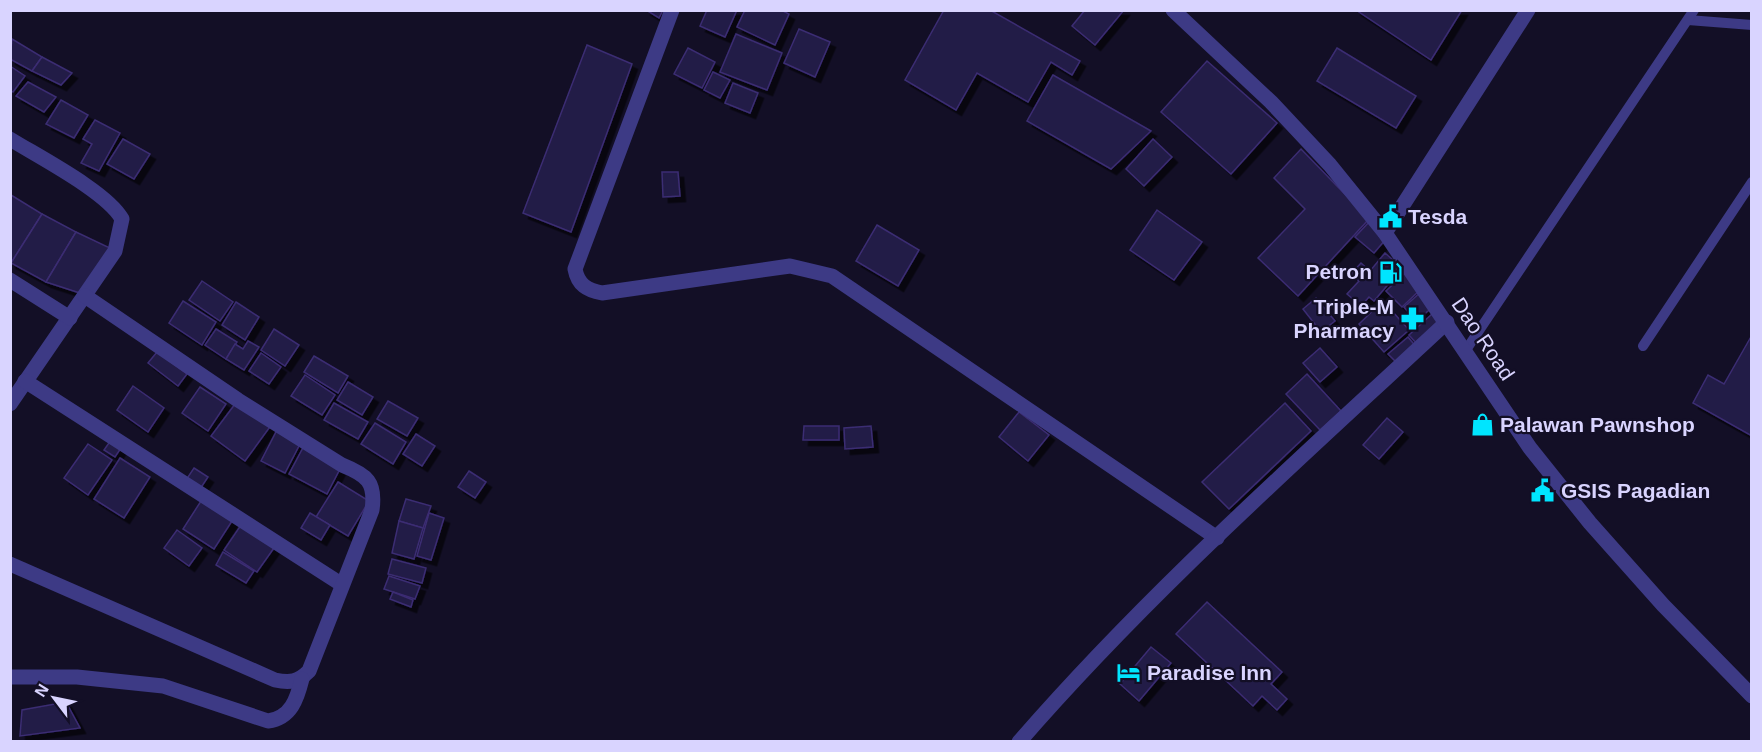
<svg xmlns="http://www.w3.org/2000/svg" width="1762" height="752" font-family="Helvetica,sans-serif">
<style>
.building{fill:#241b47;stroke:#3b2d73;stroke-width:1.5;filter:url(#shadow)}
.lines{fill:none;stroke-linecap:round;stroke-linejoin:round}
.service{stroke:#3d3a85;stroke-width:10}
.minor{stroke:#3d3a85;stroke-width:15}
.tertiary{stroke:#3d3a85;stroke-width:15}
.labels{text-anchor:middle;stroke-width:4.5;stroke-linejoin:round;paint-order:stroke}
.poi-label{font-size:21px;font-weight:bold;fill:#d9d4ff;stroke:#130f26;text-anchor:start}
.street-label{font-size:21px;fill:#d9d4ff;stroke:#130f26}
</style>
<defs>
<filter id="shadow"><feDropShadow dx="5.5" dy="5.5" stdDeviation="0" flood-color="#0009"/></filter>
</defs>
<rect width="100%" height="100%" fill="#130f26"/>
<g class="building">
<polygon points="646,10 663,10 659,18"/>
<polygon points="707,10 737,10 725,37 700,26"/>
<polygon points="745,10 781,10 789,14 775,45 737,27"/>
<polygon points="944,10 990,10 1080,61 1072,75 1051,62 1028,102 977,73 956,110 905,80"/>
<polygon points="1085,10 1124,10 1095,45 1072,26"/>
<polygon points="1356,10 1462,10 1431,60"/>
<polygon points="799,29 830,42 815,77 784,63"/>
<polygon points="736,34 782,53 767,90 720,72"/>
<polygon points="12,39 42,57 32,71 10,59"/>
<polygon points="587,45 632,64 571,232 523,213"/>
<polygon points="688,48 715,62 702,88 674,74"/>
<polygon points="1337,48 1416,96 1396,128 1317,81"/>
<polygon points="42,57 72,73 61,85 32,71"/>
<polygon points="1207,61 1277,123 1231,174 1161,112"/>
<polygon points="10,66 25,76 13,92 10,90"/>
<polygon points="713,72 730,80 720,98 704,90"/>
<polygon points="1053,75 1151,131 1111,169 1027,121"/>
<polygon points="28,82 56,97 44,112 16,96"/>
<polygon points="733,83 758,93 750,113 725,103"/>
<polygon points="61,100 88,115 74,138 46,124"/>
<polygon points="95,120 120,133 99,171 81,163 92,144 83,139"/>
<polygon points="123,139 150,154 134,179 107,164"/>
<polygon points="1153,139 1172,157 1144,186 1126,169"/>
<polygon points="1301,149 1369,219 1298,296 1258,258 1305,209 1274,178"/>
<polygon points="662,172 678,172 680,196 663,197"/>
<polygon points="11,195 42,214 11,263 10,262"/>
<polygon points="1157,210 1202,242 1174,280 1130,250"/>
<polygon points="42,214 76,232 46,282 11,263"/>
<polygon points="1371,220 1386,239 1374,253 1355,237"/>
<polygon points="877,225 919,250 898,286 856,261"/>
<polygon points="76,232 112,249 83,294 46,282"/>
<polygon points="1385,253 1402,268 1374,301 1369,297 1361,306 1347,294 1359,281 1351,274 1361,263 1370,271"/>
<polygon points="1405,273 1421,289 1402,307 1386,291"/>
<polygon points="202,281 233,302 220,321 189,300"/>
<polygon points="1421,292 1434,306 1416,321 1404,307"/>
<polygon points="1316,298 1335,321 1321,332 1303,309"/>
<polygon points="183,301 216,322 202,345 169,323"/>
<polygon points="1383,301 1409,330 1384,352 1359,324"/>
<polygon points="236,302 259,317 245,340 222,325"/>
<polygon points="1432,314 1441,325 1418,345 1409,335"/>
<polygon points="216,329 237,342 226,359 205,345"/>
<polygon points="274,329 299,345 285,366 261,350"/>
<polygon points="1752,335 1752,436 1693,403 1708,375 1724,384"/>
<polygon points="1408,337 1417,348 1398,364 1388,354"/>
<polygon points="248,341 259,347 244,370 226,359 235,344 243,349"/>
<polygon points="1320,348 1337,367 1320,382 1303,363"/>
<polygon points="157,352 187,374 178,386 148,363"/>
<polygon points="261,353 281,367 269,384 249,371"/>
<polygon points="314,356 348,376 338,393 304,372"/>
<polygon points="1307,374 1341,411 1320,430 1286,394"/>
<polygon points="305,375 335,395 322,415 291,396"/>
<polygon points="348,382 373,397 362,415 337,400"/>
<polygon points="133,386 164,408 148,432 117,410"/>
<polygon points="200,387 226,404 208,431 182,413"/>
<polygon points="238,400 272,424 245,461 211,436"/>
<polygon points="388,401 418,418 407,436 377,419"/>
<polygon points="334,403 368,422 358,439 324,420"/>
<polygon points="1285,403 1311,431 1229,509 1202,482"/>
<polygon points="1019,412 1049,435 1028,461 999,437"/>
<polygon points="1387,418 1403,432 1379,459 1363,445"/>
<polygon points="375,423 406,442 393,464 361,444"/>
<polygon points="804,426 839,426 839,440 803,440"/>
<polygon points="871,426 873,447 845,449 844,428"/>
<polygon points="277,430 301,442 285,473 261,461"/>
<polygon points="416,434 435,446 422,466 403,454"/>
<polygon points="111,440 121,448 115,457 104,450"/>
<polygon points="88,444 112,460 88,495 64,478"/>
<polygon points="305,444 342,465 327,494 289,474"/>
<polygon points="120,458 150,477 124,518 94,499"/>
<polygon points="194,468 208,477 200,489 186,480"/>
<polygon points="469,471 486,482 475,498 458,487"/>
<polygon points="338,482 369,501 348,536 316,517"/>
<polygon points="406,499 431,506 423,528 399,521"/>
<polygon points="201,501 232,521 214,549 183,529"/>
<polygon points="310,513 330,525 321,540 301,528"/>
<polygon points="429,513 444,518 431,560 417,556"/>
<polygon points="399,521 423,528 414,559 392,553"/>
<polygon points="241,525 274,548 257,572 224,550"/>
<polygon points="177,530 202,548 189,566 164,548"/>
<polygon points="223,552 254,571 246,583 216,565"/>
<polygon points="392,559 426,568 422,583 388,574"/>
<polygon points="389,576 420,586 415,599 384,589"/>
<polygon points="393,592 413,600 411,607 390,599"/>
<polygon points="1207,602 1282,672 1271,684 1287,699 1277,710 1262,696 1253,706 1176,634"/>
<polygon points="1151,647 1171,663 1139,701 1120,684"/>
<polygon points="66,702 80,728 20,736 22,710"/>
</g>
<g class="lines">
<g class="service">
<polyline points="1688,20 1752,25"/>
<polyline points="1643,346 1752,182"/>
<polyline points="1466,350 1694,10"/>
</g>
<g class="minor">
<path d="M672,10L575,269C578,285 587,290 602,293L790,266L832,276L1217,538"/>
<path d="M10,139C39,157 107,192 122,219L115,251L10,404"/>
<polyline points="1385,233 1528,10"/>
<polyline points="10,280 70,318"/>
<polyline points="25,381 341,584"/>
<path d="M10,564L275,680C290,683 298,682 309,671L372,510C376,482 367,475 342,465L238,400L85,296"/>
<path d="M10,677H77L163,686L268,721C291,718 297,699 302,679"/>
<path d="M1019,742C1150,591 1301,458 1447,322"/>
</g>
<polyline class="tertiary" points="1173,10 1271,102 1330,165 1385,233 1530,448 1590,523 1663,605 1752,696"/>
</g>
<defs>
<symbol id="civic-bare" viewBox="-9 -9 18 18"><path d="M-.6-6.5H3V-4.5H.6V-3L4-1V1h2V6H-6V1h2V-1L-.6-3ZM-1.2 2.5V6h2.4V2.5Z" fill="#00e5ff" stroke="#130f26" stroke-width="2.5" paint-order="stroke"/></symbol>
<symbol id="fuel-bare" viewBox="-9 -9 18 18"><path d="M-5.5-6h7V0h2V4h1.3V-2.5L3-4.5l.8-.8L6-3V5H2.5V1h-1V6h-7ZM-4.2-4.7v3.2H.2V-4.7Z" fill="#00e5ff" stroke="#130f26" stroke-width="2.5" paint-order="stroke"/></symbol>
<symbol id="pharmacy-bare" viewBox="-9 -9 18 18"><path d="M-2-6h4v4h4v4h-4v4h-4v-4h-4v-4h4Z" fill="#00e5ff" stroke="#130f26" stroke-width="2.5" paint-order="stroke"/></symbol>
<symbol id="shop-bare" viewBox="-9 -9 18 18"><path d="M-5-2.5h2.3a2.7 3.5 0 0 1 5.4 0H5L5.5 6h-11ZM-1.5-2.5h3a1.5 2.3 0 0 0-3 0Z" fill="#00e5ff" stroke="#130f26" stroke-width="2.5" paint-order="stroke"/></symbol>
<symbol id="hotel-bare" viewBox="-9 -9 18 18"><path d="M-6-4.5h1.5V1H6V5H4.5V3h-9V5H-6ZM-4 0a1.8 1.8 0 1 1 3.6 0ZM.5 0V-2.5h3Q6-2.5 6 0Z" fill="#00e5ff" stroke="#130f26" stroke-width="2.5" paint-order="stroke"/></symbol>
</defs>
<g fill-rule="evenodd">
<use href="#civic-bare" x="1374" y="200" width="33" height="33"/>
<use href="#fuel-bare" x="1374" y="256" width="33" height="33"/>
<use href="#pharmacy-bare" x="1396" y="302" width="33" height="33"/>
<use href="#shop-bare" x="1466" y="408" width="33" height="33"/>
<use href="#civic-bare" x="1526" y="474" width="33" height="33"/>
<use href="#hotel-bare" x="1112" y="656" width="33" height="33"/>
</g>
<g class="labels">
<g class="poi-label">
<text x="1408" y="224">Tesda</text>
<text x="1372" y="279" text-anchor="end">Petron</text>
<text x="1394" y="314" text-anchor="end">Triple-M<tspan x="1394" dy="24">Pharmacy</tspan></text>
<text x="1500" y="432">Palawan Pawnshop</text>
<text x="1561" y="498">GSIS Pagadian</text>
<text x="1147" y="680">Paradise Inn</text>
</g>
<g class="street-label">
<text transform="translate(1483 339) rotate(56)" y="7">Dao Road</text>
</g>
</g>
<rect width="1762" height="752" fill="none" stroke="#d9d4ff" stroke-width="24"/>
<g transform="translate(54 698) rotate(302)" stroke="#130f26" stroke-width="4.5" paint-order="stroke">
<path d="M0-4.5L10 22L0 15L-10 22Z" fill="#d9d4ff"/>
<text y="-9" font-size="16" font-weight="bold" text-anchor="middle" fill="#d9d4ff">N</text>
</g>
</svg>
